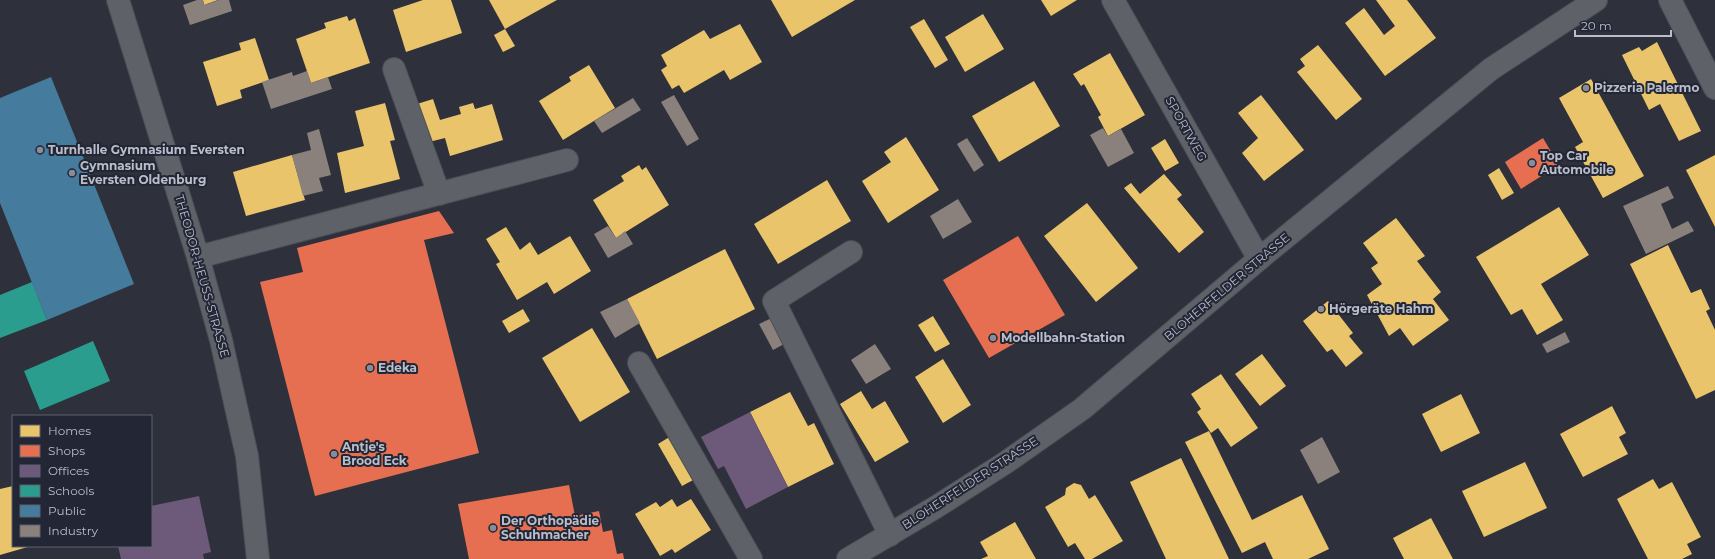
<svg xmlns="http://www.w3.org/2000/svg" width="1715" height="559" font-family="Montserrat,sans-serif">
<style>
.homes{fill:#e9c46a}
.shops{fill:#e76f51}
.offices{fill:#6d597a}
.schools{fill:#2a9d8f}
.public{fill:#457b9d}
.industry{fill:#8a817c}
.lines{fill:none;stroke-linecap:round;stroke-linejoin:round}
.minor-casing{stroke:#4c4e55;stroke-width:24}
.minor{stroke:#5e6168;stroke-width:22}
.poi-dot{fill:#898c98;stroke:#222635;stroke-width:1.5}
.labels{text-anchor:middle;stroke-width:4;stroke-linejoin:round;paint-order:stroke}
.poi-label{font-size:12px;font-weight:bold;fill:#babdca;stroke:#222635;text-anchor:start}
.street-label{font-size:12px;fill:#babdca;stroke:#222635}
</style>
<rect width="100%" height="100%" fill="#2e313b"/>
<g class="homes">
<polygon points="203,0 218,0 204,5"/>
<polygon points="423,0 451,0 462,33 406,52 393,10"/>
<polygon points="489,0 557,0 505,29"/>
<polygon points="771,0 855,0 792,37"/>
<polygon points="1041,0 1077,0 1051,16"/>
<polygon points="1376,0 1407,0 1436,38 1385,76 1345,23 1364,8 1384,35 1395,26"/>
<polygon points="983,14 1004,49 965,72 945,37"/>
<polygon points="347,16 349,21 355,18 370,63 311,83 296,39 326,28 324,23"/>
<polygon points="924,19 948,60 935,68 910,27"/>
<polygon points="740,24 762,62 730,80 724,70 684,93 679,85 672,89 661,70 667,66 661,55 704,30 710,39"/>
<polygon points="505,29 515,46 503,52 494,35"/>
<polygon points="255,38 269,80 240,90 242,98 217,106 203,62 241,50 239,43"/>
<polygon points="1657,42 1701,131 1679,141 1660,104 1649,110 1622,55 1639,47 1642,51"/>
<polygon points="1318,45 1362,99 1336,120 1297,72 1305,66 1300,59"/>
<polygon points="1110,53 1145,115 1108,136 1098,117 1101,115 1084,84 1081,86 1073,74"/>
<polygon points="589,65 615,108 563,140 539,101 571,81 569,77"/>
<polygon points="1591,79 1644,176 1603,198 1575,147 1583,142 1559,98"/>
<polygon points="1034,81 1060,126 999,162 972,116"/>
<polygon points="1261,95 1304,150 1264,181 1242,153 1258,138 1238,113"/>
<polygon points="433,99 440,120 461,114 459,107 473,103 475,109 492,104 503,140 450,156 445,138 429,142 417,104"/>
<polygon points="385,103 395,140 390,141 400,179 345,193 337,153 364,146 355,111"/>
<polygon points="906,137 939,190 888,223 862,181 891,162 884,152"/>
<polygon points="1165,139 1179,163 1165,171 1151,148"/>
<polygon points="292,155 305,200 246,216 233,172"/>
<polygon points="1715,155 1715,227 1686,170"/>
<polygon points="639,165 642,170 646,167 669,205 616,238 593,200 624,181 621,176"/>
<polygon points="1499,168 1514,193 1502,200 1488,175"/>
<polygon points="1164,174 1182,195 1177,199 1204,232 1179,253 1124,188 1131,183 1140,194"/>
<polygon points="827,180 851,221 778,264 754,224"/>
<polygon points="1087,203 1138,268 1096,302 1044,236"/>
<polygon points="1559,207 1589,255 1541,284 1563,320 1537,335 1522,309 1511,315 1476,257"/>
<polygon points="1396,218 1425,256 1417,261 1441,292 1433,299 1449,320 1413,346 1400,328 1389,336 1367,295 1382,284 1371,268 1378,263 1363,243"/>
<polygon points="506,227 520,250 530,242 538,255 570,236 591,271 554,294 547,282 517,300 496,264 500,262 486,239"/>
<polygon points="1668,245 1691,293 1701,289 1710,309 1706,311 1715,330 1715,390 1696,399 1630,264"/>
<polygon points="725,249 755,309 657,359 627,299"/>
<polygon points="1328,301 1353,333 1349,336 1363,353 1346,367 1332,349 1327,352 1303,321"/>
<polygon points="523,309 530,321 509,333 502,321"/>
<polygon points="933,316 950,344 935,352 918,325"/>
<polygon points="592,328 630,392 580,422 542,358"/>
<polygon points="1262,354 1286,386 1260,406 1235,374"/>
<polygon points="943,359 971,405 943,423 915,377"/>
<polygon points="1221,374 1258,428 1231,447 1218,428 1211,433 1197,412 1201,409 1191,394"/>
<polygon points="861,391 872,409 885,401 909,442 875,462 840,404"/>
<polygon points="790,392 808,426 814,423 834,464 788,487 750,412"/>
<polygon points="1461,394 1480,433 1441,452 1422,414"/>
<polygon points="1612,406 1626,433 1619,437 1628,454 1583,477 1560,434"/>
<polygon points="1209,431 1252,520 1302,495 1329,549 1308,559 1273,559 1265,542 1242,553 1185,442"/>
<polygon points="671,436 695,479 682,486 658,444"/>
<polygon points="1181,458 1229,559 1166,559 1130,482"/>
<polygon points="1525,462 1547,508 1484,537 1462,491"/>
<polygon points="1653,479 1659,489 1672,482 1701,537 1687,544 1692,554 1682,559 1648,559 1617,499"/>
<polygon points="1074,483 1081,485 1089,499 1095,495 1123,541 1092,559 1085,559 1075,543 1068,547 1045,507 1065,495 1066,488"/>
<polygon points="13,486 13,546 31,546 0,555 0,489"/>
<polygon points="672,499 677,507 691,499 711,530 675,553 672,549 660,556 635,514 656,502 660,507"/>
<polygon points="1431,518 1453,559 1404,559 1393,538"/>
<polygon points="1015,522 1036,559 981,559 988,556 980,542"/>
</g>
<g class="shops">
<polygon points="1543,138 1559,165 1521,189 1505,162"/>
<polygon points="439,211 454,233 424,240 479,453 315,496 260,282 303,272 297,248"/>
<polygon points="1018,236 1065,315 989,358 943,280"/>
<polygon points="569,485 575,516 599,511 603,532 612,530 617,554 623,553 624,559 469,559 458,504"/>
</g>
<g class="offices">
<polygon points="750,412 788,487 746,509 724,466 718,469 701,437"/>
<polygon points="199,496 211,552 203,554 204,559 121,559 118,546 151,546 151,506"/>
</g>
<g class="schools">
<polygon points="32,282 47,320 0,338 0,295"/>
<polygon points="93,341 110,381 40,410 24,371"/>
</g>
<polygon class="public" points="51,77 134,284 47,320 0,203 0,98"/>
<g class="industry">
<polygon points="197,0 203,0 204,5 219,0 229,0 232,11 190,25 183,5"/>
<polygon points="307,71 311,83 328,77 332,89 271,109 262,82 292,72 293,76"/>
<polygon points="674,95 699,139 687,146 661,102"/>
<polygon points="633,98 641,110 602,133 594,121"/>
<polygon points="1103,128 1108,136 1121,129 1134,153 1108,167 1090,135"/>
<polygon points="319,129 331,175 319,178 323,191 303,196 292,155 311,150 307,133"/>
<polygon points="967,138 984,165 974,172 957,144"/>
<polygon points="1668,186 1674,198 1661,204 1672,229 1688,221 1694,231 1646,254 1623,206"/>
<polygon points="958,199 972,222 943,239 930,216"/>
<polygon points="608,226 616,238 625,231 633,244 608,258 594,234"/>
<polygon points="627,299 640,323 615,338 600,312"/>
<polygon points="772,318 786,343 773,350 759,324"/>
<polygon points="1565,332 1570,342 1547,353 1542,344"/>
<polygon points="875,344 891,369 866,384 851,360"/>
<polygon points="1322,437 1340,472 1318,484 1300,450"/>
</g>
<g class="lines">
<defs>
<g id="minor">
<polyline points="118,0 198,257 221,340 247,456 258,559"/>
<polyline points="1113,0 1259,259"/>
<polyline points="1670,0 1715,88"/>
<polyline points="394,69 439,194"/>
<polyline points="851,252 774,301 890,535"/>
<polyline points="198,257 567,160"/>
<polyline points="639,363 751,559"/>
<polyline points="848,559 936,507 1005,463 1082,409 1259,259 1491,69 1596,0"/>
</g>
</defs>
<use href="#minor" class="minor-casing"/>
<use href="#minor" class="minor"/>
</g>
<g class="poi-dot">
<circle cx="1586" cy="88" r="4"/>
<circle cx="40" cy="150" r="4"/>
<circle cx="1532" cy="163" r="4"/>
<circle cx="72" cy="173" r="4"/>
<circle cx="1321" cy="309" r="4"/>
<circle cx="993" cy="338" r="4"/>
<circle cx="370" cy="368" r="4"/>
<circle cx="334" cy="454" r="4"/>
<circle cx="493" cy="528" r="4"/>
</g>
<g class="labels">
<g class="poi-label">
<text x="1594" y="92">Pizzeria Palermo</text>
<text x="48" y="154">Turnhalle Gymnasium Eversten</text>
<text x="1540" y="160">Top Car<tspan x="1540" dy="14">Automobile</tspan></text>
<text x="80" y="170">Gymnasium<tspan x="80" dy="14">Eversten Oldenburg</tspan></text>
<text x="1329" y="313">Hörgeräte Hahm</text>
<text x="1001" y="342">Modellbahn-Station</text>
<text x="378" y="372">Edeka</text>
<text x="342" y="451">Antje's<tspan x="342" dy="14">Brood Eck</tspan></text>
<text x="501" y="525">Der Orthopädie<tspan x="501" dy="14">Schuhmacher</tspan></text>
</g>
<g class="street-label">
<text transform="translate(1186 129) rotate(61)" y="4">SPORTWEG</text>
<text transform="translate(202 276) rotate(74)" y="4">THEODOR-HEUSS-STRASSE</text>
<text transform="translate(1227 287) rotate(-40)" y="4">BLOHERFELDER STRASSE</text>
<text transform="translate(970 483) rotate(-33)" y="4">BLOHERFELDER STRASSE</text>
</g>
</g>
<rect x="12" y="415" width="140" height="132" fill="#222635" stroke="#5f6271"/>
<rect x="20" y="425" width="20" height="12" fill="#e9c46a" stroke="#5f6271"/>
<text x="48" y="435" font-size="12" fill="#babdca">Homes</text>
<rect x="20" y="445" width="20" height="12" fill="#e76f51" stroke="#5f6271"/>
<text x="48" y="455" font-size="12" fill="#babdca">Shops</text>
<rect x="20" y="465" width="20" height="12" fill="#6d597a" stroke="#5f6271"/>
<text x="48" y="475" font-size="12" fill="#babdca">Offices</text>
<rect x="20" y="485" width="20" height="12" fill="#2a9d8f" stroke="#5f6271"/>
<text x="48" y="495" font-size="12" fill="#babdca">Schools</text>
<rect x="20" y="505" width="20" height="12" fill="#457b9d" stroke="#5f6271"/>
<text x="48" y="515" font-size="12" fill="#babdca">Public</text>
<rect x="20" y="525" width="20" height="12" fill="#8a817c" stroke="#5f6271"/>
<text x="48" y="535" font-size="12" fill="#babdca">Industry</text>
<path d="M1575 30v6h96v-6" fill="none" stroke="#babdca" stroke-width="2"/>
<text x="1581" y="30" font-size="12" fill="#babdca" stroke="#222635" stroke-width="3" paint-order="stroke">20 m</text>
</svg>
